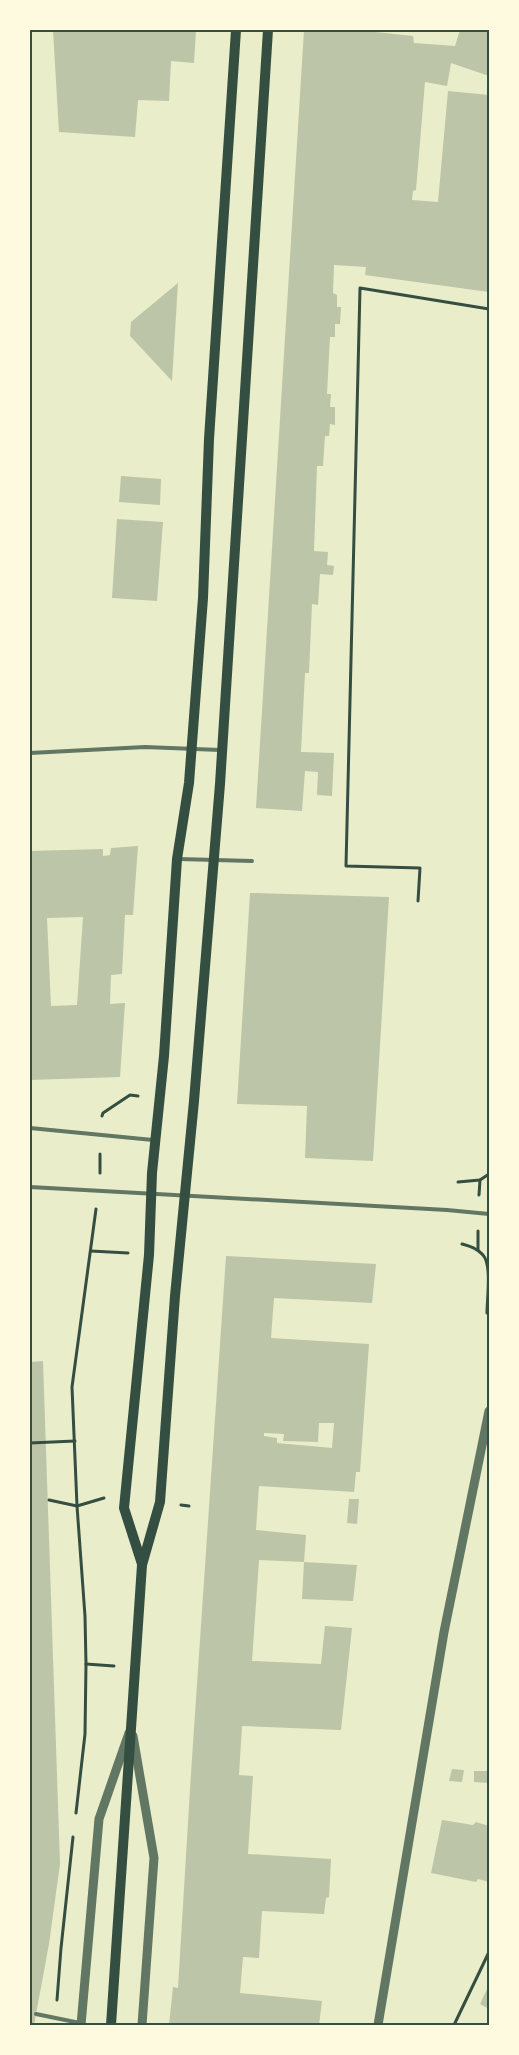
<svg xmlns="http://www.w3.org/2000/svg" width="519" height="2055" font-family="'Space Grotesk',sans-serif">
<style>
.building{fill:#bcc5a7;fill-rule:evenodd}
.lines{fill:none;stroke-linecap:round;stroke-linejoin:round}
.path{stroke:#344e41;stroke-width:3}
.service{stroke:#617663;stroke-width:4}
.tertiary{stroke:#617663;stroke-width:9}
.secondary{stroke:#344e41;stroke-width:10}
.neatline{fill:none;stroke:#344e41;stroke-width:2}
</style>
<rect width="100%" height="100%" fill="#e9edc9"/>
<g class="building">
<polygon points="53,30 196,30 194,63 171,61 169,101 138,100 135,137 59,132"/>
<polygon points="304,30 357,30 413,36 414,43 455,46 460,30 489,30 489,76 451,63 447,86 425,82 416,190 413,191 412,200 438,202 448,91 489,95 489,292 365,275 366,267 334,265 333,293 337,295 337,307 341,307 340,324 335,324 335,337 330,337 327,394 331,394 330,407 335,407 335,425 330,424 329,436 325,436 323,466 317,466 314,551 328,552 327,565 334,566 333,575 320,574 318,605 312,604 309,673 305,673 301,752 334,753 332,796 317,795 318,772 305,771 302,811 256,808"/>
<polygon points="178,283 172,381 130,336 131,322"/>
<polygon points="121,476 161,479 160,505 119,502"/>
<polygon points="117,519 163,522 157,601 112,598"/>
<path d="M138,846L133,915H125L122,974L111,975L110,1004L125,1003L120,1077L30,1080V851L103,849V856L110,855L111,848ZM83,917L77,1005L51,1006L47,918Z"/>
<polygon points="250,893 389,897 373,1161 305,1158 307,1106 237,1104"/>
<path d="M226,1256L376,1264L372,1303L274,1298L271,1338L369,1344L360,1472H356L354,1492L259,1486L256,1530L306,1535L304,1562L259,1560L252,1661L321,1664L325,1626L352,1628L341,1730L242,1726L239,1775L253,1776L248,1854L331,1859L329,1897L326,1898L324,1914L262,1911L259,1958L243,1957L240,1993L322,2001L319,2025H169L173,1987L178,1988L191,1773ZM319,1423H334L332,1448L277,1443V1438L264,1436V1433L284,1434L283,1441L318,1442Z"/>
<polygon points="43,1361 60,1864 49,1944 34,2025 30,2025 30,1362"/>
<polygon points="349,1499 359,1499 357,1524 347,1523"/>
<polygon points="304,1562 357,1565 353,1601 302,1599"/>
<polygon points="452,1769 464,1770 462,1782 449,1781"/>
<polygon points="474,1771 489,1771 489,1783 474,1782"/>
<polygon points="442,1820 473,1825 476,1822 489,1826 489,1882 478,1879 476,1882 431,1873"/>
<polygon points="489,1985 489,2009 480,2004"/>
</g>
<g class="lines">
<g class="path">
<polyline points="418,901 420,868 346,866 360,288 489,309"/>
<polyline points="102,1116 103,1113 130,1095 138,1096"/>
<polyline points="100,1173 100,1154"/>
<polyline points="458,1182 480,1180 489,1174"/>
<polyline points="479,1195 480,1180"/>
<path d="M462,1244C469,1246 477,1248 483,1255C492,1265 487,1298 487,1313"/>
<polyline points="478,1250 478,1231"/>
<polyline points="91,1251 128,1253"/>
<polyline points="30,1443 75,1441"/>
<polyline points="49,1500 77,1506 104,1498"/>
<polyline points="181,1505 189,1506"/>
<polyline points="86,1664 114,1666"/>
<polyline points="76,1813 85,1734 86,1664 85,1616 77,1506 72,1387 96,1209"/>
<polyline points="57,2000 61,1948 73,1837"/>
<polyline points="454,2025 489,1952"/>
</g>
<g class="service">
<polyline points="30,753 145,747 220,750"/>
<polyline points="179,859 252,861"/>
<polyline points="30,1128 153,1140"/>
<polyline points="30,1187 447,1210 489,1214"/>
<polyline points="36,2014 80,2023"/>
</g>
<g class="tertiary">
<polyline points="133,1736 154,1858 142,2025"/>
<polyline points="81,2025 99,1819 129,1733"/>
<polyline points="378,2025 444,1632 489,1411"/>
</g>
<g class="secondary">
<polyline points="142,1564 124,1508 149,1255 152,1173 164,1056 177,859 189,783 203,598 209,439 236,30"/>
<polyline points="111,2025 142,1565 160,1502 175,1296 194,1101 220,784 268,30"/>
</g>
</g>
<rect width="519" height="2055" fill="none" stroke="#fefae0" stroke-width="62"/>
<rect x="31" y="31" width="457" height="1993" class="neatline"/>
</svg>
